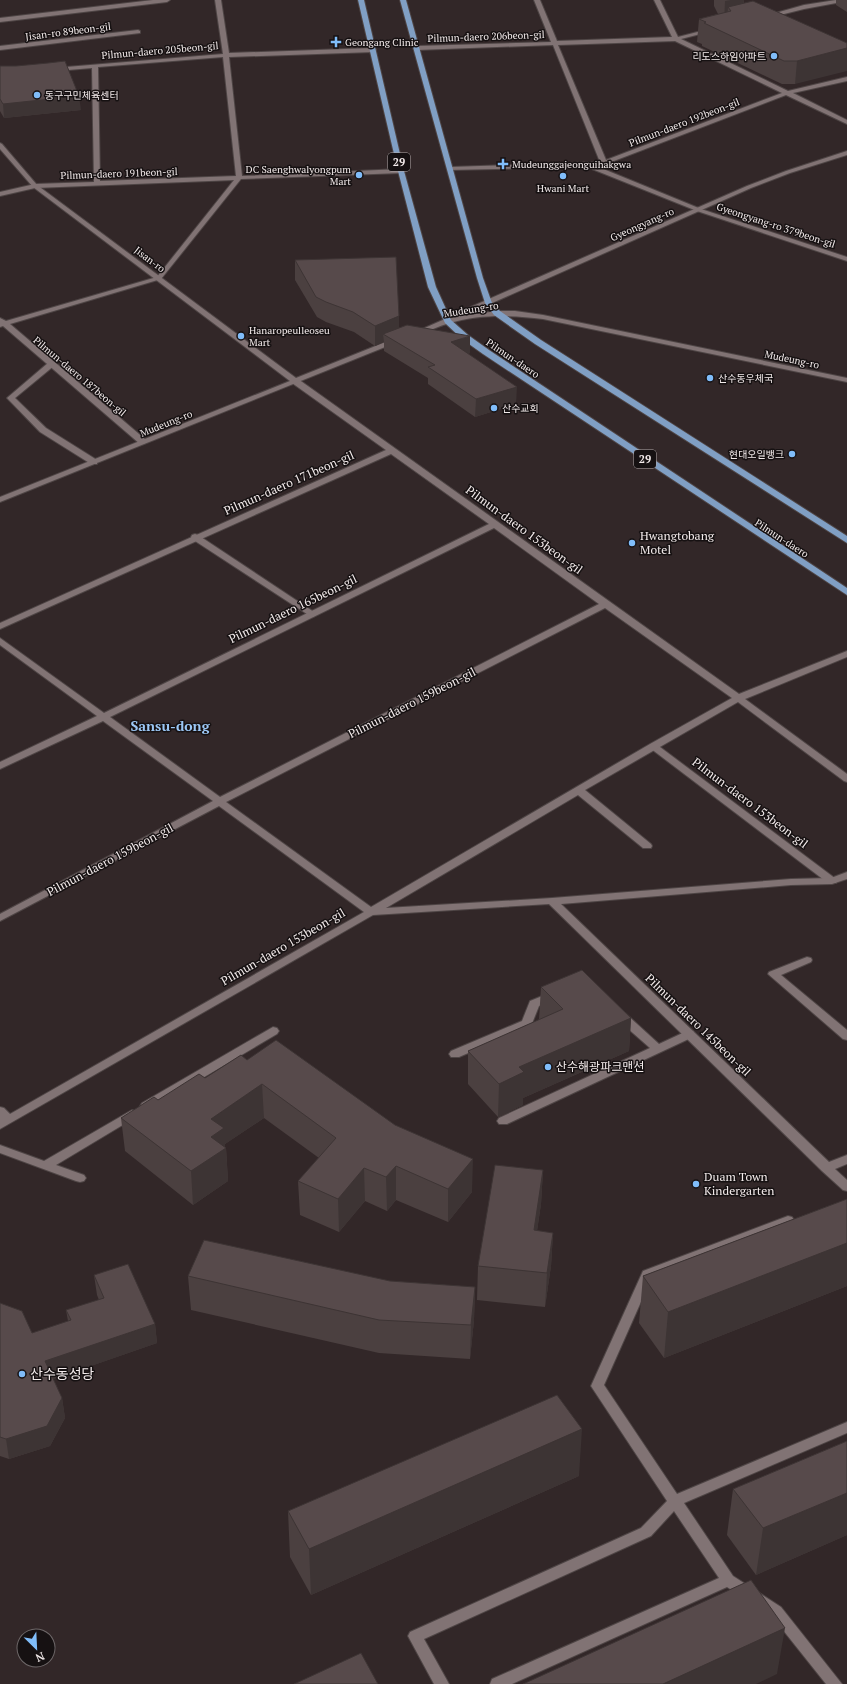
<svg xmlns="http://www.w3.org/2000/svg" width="847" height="1684" font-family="'PT Serif','Noto Sans KR',serif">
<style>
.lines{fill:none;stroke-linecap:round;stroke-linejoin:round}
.service-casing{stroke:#4e4545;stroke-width:2}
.minor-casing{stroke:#4e4545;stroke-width:2}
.tertiary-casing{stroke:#4e4545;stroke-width:2}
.primary-casing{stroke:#4e4545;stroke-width:2}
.service{fill:#817374;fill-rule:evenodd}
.minor{fill:#817374;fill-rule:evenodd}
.tertiary{fill:#817374;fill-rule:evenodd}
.primary{fill:#809fc4;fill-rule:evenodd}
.wall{fill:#4b4040}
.shaded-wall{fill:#3d3434}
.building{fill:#574a4b;stroke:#3d3434}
.poi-dot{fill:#80bdfa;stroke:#161112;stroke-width:1.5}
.labels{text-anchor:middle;stroke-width:3;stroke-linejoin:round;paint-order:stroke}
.far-street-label{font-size:10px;fill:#f3ebeb;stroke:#161112}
.far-poi-label{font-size:10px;fill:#f3ebeb;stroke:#161112;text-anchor:start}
.shield{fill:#161112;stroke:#b1aaaa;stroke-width:1}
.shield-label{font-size:11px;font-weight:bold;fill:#f3ebeb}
.street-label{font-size:12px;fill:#f3ebeb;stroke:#161112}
.poi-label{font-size:12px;fill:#f3ebeb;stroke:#161112;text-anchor:start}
.quarter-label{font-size:14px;font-weight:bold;fill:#9cc8f6;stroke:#161112}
.near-poi-label{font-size:14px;fill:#f3ebeb;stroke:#161112;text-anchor:start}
</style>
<rect width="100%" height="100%" fill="#322728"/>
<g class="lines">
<defs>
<g id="service">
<polygon points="138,30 140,31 140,33 0,50 0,46"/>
<polygon points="48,363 51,363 55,365 15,398 46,428 97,460 97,464 91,464 40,432 7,398"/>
<polygon points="195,534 198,535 317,614 313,617 310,616 192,539 191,537 192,535"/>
<polygon points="653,743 656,744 836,879 837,881 836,883 828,883 650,748 648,746"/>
<polygon points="807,957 811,958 812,960 811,962 781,975 847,1030 847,1040 843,1039 768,974 769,972"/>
<polygon points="552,992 556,993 557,996 556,999 539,1006 531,1026 459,1057 451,1057 449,1054 451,1051 522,1021 530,1001"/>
<polygon points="621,1012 625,1013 659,1044 689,1030 693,1031 695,1034 693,1037 507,1124 499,1124 497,1121 499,1118 650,1048 617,1019 616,1016 617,1013"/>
<polygon points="273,1027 277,1028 279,1031 277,1034 150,1109 142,1109 140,1106 142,1103"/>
<polygon points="132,1110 136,1111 138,1114 136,1117 56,1165 84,1175 86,1178 84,1181 80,1182 76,1181 0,1153 0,1145 44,1161"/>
<polygon points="788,1216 792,1217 794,1220 792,1223 652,1277 604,1385 677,1494 847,1422 847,1433 684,1503 733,1576 781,1607 842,1684 826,1684 771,1615 727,1587 512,1684 490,1684 492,1679 719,1578 674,1511 651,1536 424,1639 449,1684 434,1684 408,1636 410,1632 641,1528 667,1501 591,1386 643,1271"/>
</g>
<g id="minor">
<polygon points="153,0 170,0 167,2 0,22 0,18"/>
<path d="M215,0H221L229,53L373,48L376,50L373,52L229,57L242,176L401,169L404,171L401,173L241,179L161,279L10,324L146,440L147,442L143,444H140L3,326L0,327V318L6,321L157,277L234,180L35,188L0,196V192L35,184L94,182L92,68L56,71L54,70V68L223,54ZM223,57L236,176L100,181L98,67Z"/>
<path d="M534,0H540L557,41L672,37L654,0H660L678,37L709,29L712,31L681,39L788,91L847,77V81L793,93L847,120V124L786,95L606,164L596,166L701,209L847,257V261L697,211L587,167L448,170L447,169L450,167L600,162L553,45L417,50L414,48L417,46L551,42ZM675,41L782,93L606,160L558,45Z"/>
<polygon points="836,0 847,0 847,1 804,9 768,18 765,16 804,5"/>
<path d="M292,379H298L739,694L847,651V657L745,699L847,774V782L844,781L738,702L585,790L651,844L652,846L651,848H643L578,795L386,908L552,898L791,879L831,878L847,872V879L832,884L791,885L561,904L829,1162L847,1155V1164L835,1169L847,1180V1191L843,1190L822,1171L549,904L373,915L0,1129V1107L4,1108L10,1114L364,912L219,806L0,921V914L213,801L103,721L0,769V762L97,716L0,645V638L104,713L489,524L391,454L0,629V623L386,450L292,383ZM494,528L599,604L220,797L110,717ZM605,608L732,698L650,744L371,907L226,802Z"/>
</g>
<g id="tertiary">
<polygon points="0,143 2,144 37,185 296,378 393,339 396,339 400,341 0,502 0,497 290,381 33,187 0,149"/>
<path d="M847,151V155L790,173L751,188L463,316L497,311H515L543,315L847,378V382L543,319C511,315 481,314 450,323C439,326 428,331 418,336H412L411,334L445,319L459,317L456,315L457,313L747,186L786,171Z"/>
</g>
<g id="primary">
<polygon points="358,0 364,0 404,171 436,287 451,320 468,335 489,350 847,588 847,595 483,354 462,339 445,323 428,287 398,171"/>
<polygon points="400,0 406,0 483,278 492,303 500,311 541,340 847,536 847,543 535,344 494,315 485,303 477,278"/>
</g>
</defs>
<use href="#service" class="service-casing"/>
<use href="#minor" class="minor-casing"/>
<use href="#tertiary" class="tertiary-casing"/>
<use href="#primary" class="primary-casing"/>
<use href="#service" class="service"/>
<use href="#minor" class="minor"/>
<use href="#tertiary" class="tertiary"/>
<use href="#primary" class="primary"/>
</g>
<g class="wall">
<polygon points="714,0 744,0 744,3 847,43 795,84 782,84 702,46 702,44 697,42 699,19 718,14 714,6"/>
<polygon points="836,0 847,0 847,12 836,5"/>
<polygon points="0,66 81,110 4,118 0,111"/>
<polygon points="295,260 399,328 470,353 468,354 516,404 475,417 428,384 428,378 384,351 384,342 375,346 354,332 326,322 317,317 295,280"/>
<polygon points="541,987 631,1018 629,1051 523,1098 523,1105 498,1117 468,1084 468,1051 539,1020"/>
<polygon points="247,1060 472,1192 448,1222 396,1200 387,1211 365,1201 339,1232 300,1215 298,1181 319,1158 264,1118 225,1144 225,1147 226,1148 228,1181 193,1205 125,1151 121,1118 158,1100"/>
<polygon points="543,1170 541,1204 537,1231 553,1233 551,1266 545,1307 477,1300 478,1266"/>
<polygon points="847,1199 847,1286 664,1358 639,1323 643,1276"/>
<polygon points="94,1275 155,1324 157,1343 53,1379 62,1398 65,1418 50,1446 9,1459 0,1456 0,1303 32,1333 68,1321 66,1310 99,1300 97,1295"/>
<polygon points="188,1276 390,1281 475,1287 474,1320 470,1359 379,1353 191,1310"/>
<polygon points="847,1441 847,1535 756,1575 727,1535 733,1489"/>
<polygon points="579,1476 311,1595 290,1557 288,1511"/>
</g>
<g class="shaded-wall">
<polygon points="731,0 744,0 742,19 731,11 728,7 727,23 724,24 725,1"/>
<polygon points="847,48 847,71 795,84 797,61"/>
<polygon points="79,96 81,110 4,118 3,104"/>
<polygon points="399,316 399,336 383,334 384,342 375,346 375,326"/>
<polygon points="470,336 470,353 450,359 451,342"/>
<polygon points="517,387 516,404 475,417 476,399"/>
<polygon points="631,1018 629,1051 523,1098 523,1105 498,1117 499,1084 519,1067"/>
<polygon points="262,1084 264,1118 225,1144 225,1148 226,1148 228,1181 193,1205 191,1171 211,1119"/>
<polygon points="473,1159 472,1192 448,1222 448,1189"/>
<polygon points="396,1166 396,1200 387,1211 386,1177"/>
<polygon points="364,1168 365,1201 339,1232 338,1199"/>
<polygon points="543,1170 541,1204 532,1264 534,1230"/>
<polygon points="553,1233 551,1266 545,1307 547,1273"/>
<polygon points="847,1243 847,1286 664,1358 668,1312"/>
<polygon points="475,1287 474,1320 470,1359 471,1325"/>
<polygon points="155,1324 157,1343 48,1381 45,1361"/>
<polygon points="62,1398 65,1418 50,1446 9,1459 6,1439"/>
<polygon points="582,1429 579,1476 311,1595 309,1549"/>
<polygon points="847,1493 847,1535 756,1575 763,1528"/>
<polygon points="785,1628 777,1674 756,1684 663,1684"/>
</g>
<g class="building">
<polygon points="753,1 847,43 847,48 797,61 784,61 704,23 706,22 699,19 731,11 728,7"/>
<polygon points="65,61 79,96 3,104 0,99 0,66 16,66 48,63"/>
<polygon points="396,257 399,316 375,326 353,312 326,302 316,297 295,260"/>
<polygon points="407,325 470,336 451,342 517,387 476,399 428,367 435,365 383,334"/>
<polygon points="582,970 631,1018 519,1067 524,1072 499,1084 468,1051 563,1009 541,987"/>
<polygon points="276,1040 395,1125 473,1159 448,1189 396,1166 386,1177 364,1168 338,1199 298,1181 336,1138 262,1084 211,1119 224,1128 211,1137 226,1148 191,1171 121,1118 154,1097 158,1100 199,1074 205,1078 241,1055 247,1060"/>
<polygon points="495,1165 543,1170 534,1230 553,1233 547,1273 478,1266"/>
<polygon points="847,1199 847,1243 668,1312 643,1276"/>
<polygon points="204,1240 390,1281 475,1287 471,1325 379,1320 188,1276"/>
<polygon points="128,1264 155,1324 45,1361 62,1398 47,1426 6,1439 0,1437 0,1303 22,1311 32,1333 71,1320 66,1310 104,1298 94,1275"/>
<polygon points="557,1395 582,1429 309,1549 288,1511"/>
<polygon points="847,1441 847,1493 763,1528 733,1489"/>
<polygon points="751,1580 785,1628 663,1684 523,1684"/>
<polygon points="361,1653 378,1684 294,1684"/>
</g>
<g class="poi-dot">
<path d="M334 36h4v4h4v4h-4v4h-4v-4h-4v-4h4z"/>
<circle cx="774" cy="56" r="4"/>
<circle cx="37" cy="95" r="4"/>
<path d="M501 158h4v4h4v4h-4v4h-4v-4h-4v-4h4z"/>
<circle cx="359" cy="175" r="4"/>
<circle cx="563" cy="176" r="4"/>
<circle cx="241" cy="336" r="4"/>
<circle cx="710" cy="378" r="4"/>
<circle cx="494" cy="408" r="4"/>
<circle cx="792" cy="454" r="4"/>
<circle cx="632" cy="543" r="4"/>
<circle cx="548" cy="1067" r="4"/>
<circle cx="696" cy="1184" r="4"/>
<circle cx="22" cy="1374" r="4"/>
</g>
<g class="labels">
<g class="far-street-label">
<text transform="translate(68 31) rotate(-7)" y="4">Jisan-ro 89beon-gil</text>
<text transform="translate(486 36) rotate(-2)" y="4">Pilmun-daero 206beon-gil</text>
<text transform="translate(160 50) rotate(-5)" y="4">Pilmun-daero 205beon-gil</text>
<text transform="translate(684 122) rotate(-21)" y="4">Pilmun-daero 192beon-gil</text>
<text transform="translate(119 173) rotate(-2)" y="4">Pilmun-daero 191beon-gil</text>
<text transform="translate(642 224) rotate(-24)" y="4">Gyeongyang-ro</text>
<text transform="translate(776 225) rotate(18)" y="4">Gyeongyang-ro 379beon-gil</text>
<text transform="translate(150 259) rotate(37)" y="4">Jisan-ro</text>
<text transform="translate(471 309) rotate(-9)" y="4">Mudeung-ro</text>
<text transform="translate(513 358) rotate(34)" y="4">Pilmun-daero</text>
<text transform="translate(792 359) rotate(12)" y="4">Mudeung-ro</text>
<text transform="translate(80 376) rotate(40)" y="4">Pilmun-daero 187beon-gil</text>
<text transform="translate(166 423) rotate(-22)" y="4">Mudeung-ro</text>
<text transform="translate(782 538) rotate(33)" y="4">Pilmun-daero</text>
</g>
<g class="far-poi-label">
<text x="345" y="46">Geongang Clinic</text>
<text x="766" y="60" text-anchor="end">리도스하임아파트</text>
<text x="45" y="99">동구구민체육센터</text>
<text x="512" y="168">Mudeunggajeonguihakgwa</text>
<text x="351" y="173" text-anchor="end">DC Saenghwalyongpum<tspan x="351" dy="12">Mart</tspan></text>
<text x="563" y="192" text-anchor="middle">Hwani Mart</text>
<text x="249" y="334">Hanaropeulleoseu<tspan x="249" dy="12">Mart</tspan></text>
<text x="718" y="382">산수동우체국</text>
<text x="502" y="412">산수교회</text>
<text x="784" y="458" text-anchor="end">현대오일뱅크</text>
</g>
<g class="shield">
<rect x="388" y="153" width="22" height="18" rx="3"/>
<rect x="634" y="450" width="22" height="18" rx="3"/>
</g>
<g class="shield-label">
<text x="399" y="166">29</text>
<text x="645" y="463">29</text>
</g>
<g class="street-label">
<text transform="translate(289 483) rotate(-24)" y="4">Pilmun-daero 171beon-gil</text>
<text transform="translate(524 530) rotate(36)" y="4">Pilmun-daero 153beon-gil</text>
<text transform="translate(293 609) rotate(-26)" y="4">Pilmun-daero 165beon-gil</text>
<text transform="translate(412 703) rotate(-27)" y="4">Pilmun-daero 159beon-gil</text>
<text transform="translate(750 803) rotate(37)" y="4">Pilmun-daero 153beon-gil</text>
<text transform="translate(110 860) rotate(-28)" y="4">Pilmun-daero 159beon-gil</text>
<text transform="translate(283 947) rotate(-30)" y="4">Pilmun-daero 153beon-gil</text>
<text transform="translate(698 1025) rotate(44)" y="4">Pilmun-daero 145beon-gil</text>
</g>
<g class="poi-label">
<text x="640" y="540">Hwangtobang<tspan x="640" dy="14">Motel</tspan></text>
<text x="556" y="1071">산수해광파크맨션</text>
<text x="704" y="1181">Duam Town<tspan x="704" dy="14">Kindergarten</tspan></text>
</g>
<g class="quarter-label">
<text x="170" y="731">Sansu-dong</text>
</g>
<g class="near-poi-label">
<text x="30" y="1379">산수동성당</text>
</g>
</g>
<g transform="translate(36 1648) rotate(156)"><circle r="19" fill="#161112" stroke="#6e6869"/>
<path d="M0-3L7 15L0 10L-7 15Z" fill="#80bdfa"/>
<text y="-6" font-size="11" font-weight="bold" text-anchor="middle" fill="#f3ebeb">N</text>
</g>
</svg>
